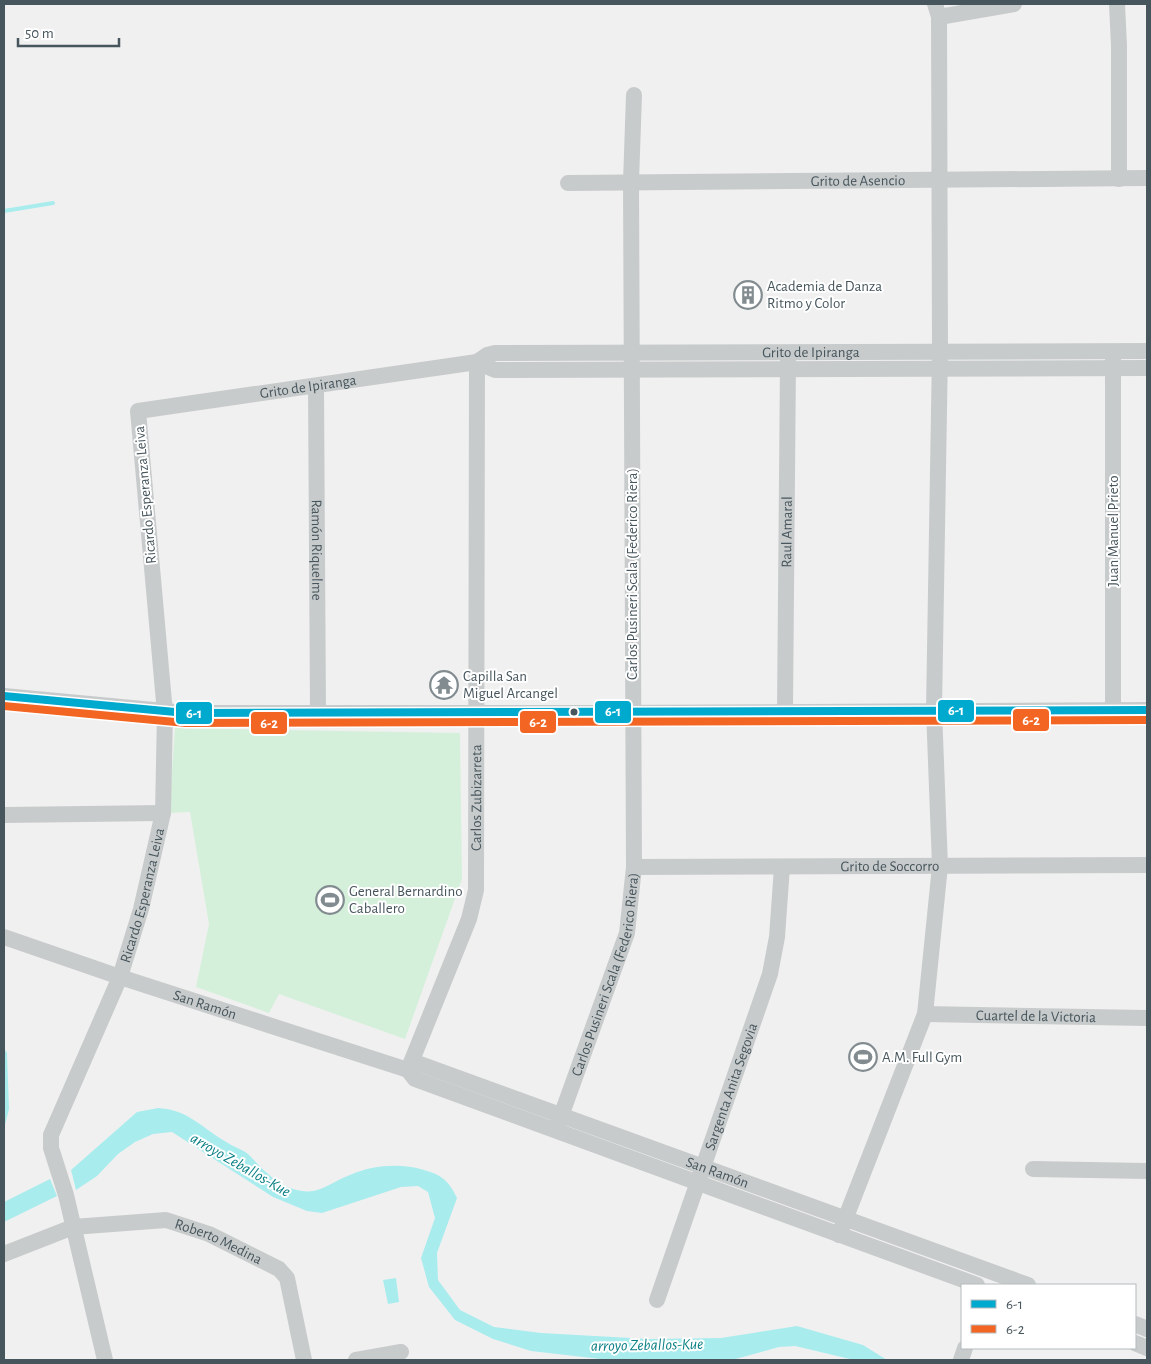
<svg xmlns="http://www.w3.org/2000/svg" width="1151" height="1364" font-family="'Alegreya Sans',sans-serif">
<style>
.green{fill:#d4f0da}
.water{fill:#a9ecee}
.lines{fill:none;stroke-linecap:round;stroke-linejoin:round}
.stream{stroke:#a9ecee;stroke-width:4}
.minor{stroke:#c8cbcc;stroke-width:16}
.bus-1-casing{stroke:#fff;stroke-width:11}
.bus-2-casing{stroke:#fff;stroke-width:11}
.bus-1{stroke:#00a9ce;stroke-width:8}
.bus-2{stroke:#f26522;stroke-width:8}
.bus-dot{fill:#47565d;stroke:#fff;stroke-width:2}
.labels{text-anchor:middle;stroke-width:4;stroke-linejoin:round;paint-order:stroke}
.street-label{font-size:15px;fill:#47565d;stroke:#fff}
.poi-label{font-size:15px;fill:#47565d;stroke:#fff;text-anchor:start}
.water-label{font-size:16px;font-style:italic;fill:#0c8186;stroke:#fff}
.line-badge{stroke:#fff;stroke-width:2}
.badge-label{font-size:14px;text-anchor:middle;font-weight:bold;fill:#fff}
</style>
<rect width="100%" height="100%" fill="#f1f0f0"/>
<polygon class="green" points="175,728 460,733 462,879 405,1039 279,994 269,1013 196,987 209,924 190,812 169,813"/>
<g class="water">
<polygon points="4,1048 7,1053 9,1109 4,1129"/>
<path d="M158,1108C188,1109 203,1129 228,1143C234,1147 242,1149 248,1154C261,1167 274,1183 293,1189C319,1197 328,1183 350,1175C373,1165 400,1163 424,1170C442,1175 449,1181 457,1198L437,1253L438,1280L460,1310L494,1327L541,1333L649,1339L721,1338L797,1326L863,1345L887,1360H854L795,1346L779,1347L732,1360H609L531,1351L493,1339L455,1320L429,1287L421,1258L435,1218L428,1192L418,1186L401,1187L322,1213L307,1211L273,1197L172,1132L153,1134L135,1142L118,1154L97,1176L76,1190L71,1170L137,1112Z"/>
<polygon points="50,1179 57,1196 4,1222 4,1202"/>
<polygon points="396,1278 399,1302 388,1304 383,1280"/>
</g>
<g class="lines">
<polyline class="stream" points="4,211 53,203"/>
<g class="minor">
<polyline points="1117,4 1119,46 1119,179"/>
<polyline points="939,17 1014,4"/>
<path id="s1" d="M568,183L1147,178"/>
<polyline points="1113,359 1113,710"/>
<polyline points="477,362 495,370 1147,368"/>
<path id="s2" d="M316,386L318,714"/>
<polyline points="4,696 186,713 611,713 1147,710"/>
<path id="s3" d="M785,711L788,360"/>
<polyline points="4,815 163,813"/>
<path id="s4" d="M634,867L1147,865"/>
<path id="s5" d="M4,937L120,977L408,1070L415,1079L977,1285"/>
<path id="s6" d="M925,1014L1147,1018"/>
<path id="s7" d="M408,1070L469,919L476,890L477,362"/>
<path id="s8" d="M408,1070L420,1064L1028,1285"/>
<path id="s9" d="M556,1130L627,933L634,867L631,182L634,95"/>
<polyline points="1033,1169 1147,1171"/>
<polyline points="839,1235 925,1014 940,866 934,710 940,351 939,17 935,4"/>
<path id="s10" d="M4,1254L73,1227L166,1220L209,1234L279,1269L287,1278L304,1360"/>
<path id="s11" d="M657,1300L770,974L777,937L782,867"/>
<polyline points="1135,1324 1147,1329"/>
<polyline points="1135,1343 1147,1348"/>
<path id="s12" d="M105,1360L66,1195L51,1148V1135L120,977L141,909L163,813L165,713L138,411L477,362L487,355L495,353L1147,351"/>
<polyline points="356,1360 401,1352"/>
<polyline points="961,1360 965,1348"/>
</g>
<defs>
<polyline id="bus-1" points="4,696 186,713 1147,710"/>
<polyline id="bus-2" points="4,706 186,723 1147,720"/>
</defs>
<use href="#bus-1" class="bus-1-casing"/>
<use href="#bus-2" class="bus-2-casing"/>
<use href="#bus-1" class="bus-1"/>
<use href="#bus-2" class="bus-2"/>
</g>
<defs>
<symbol id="building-ring" viewBox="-11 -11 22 22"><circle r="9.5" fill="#fff" stroke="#828c90" stroke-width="1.5"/><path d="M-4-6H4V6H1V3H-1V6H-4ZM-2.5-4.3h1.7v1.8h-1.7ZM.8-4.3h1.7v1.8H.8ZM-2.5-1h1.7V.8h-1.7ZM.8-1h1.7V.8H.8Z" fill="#828c90"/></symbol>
<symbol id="temple-ring" viewBox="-11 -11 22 22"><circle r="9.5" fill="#fff" stroke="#828c90" stroke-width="1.5"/><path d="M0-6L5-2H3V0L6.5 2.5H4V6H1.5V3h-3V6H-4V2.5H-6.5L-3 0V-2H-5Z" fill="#828c90"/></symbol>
<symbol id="stadium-ring" viewBox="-11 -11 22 22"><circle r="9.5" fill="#fff" stroke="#828c90" stroke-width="1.5"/><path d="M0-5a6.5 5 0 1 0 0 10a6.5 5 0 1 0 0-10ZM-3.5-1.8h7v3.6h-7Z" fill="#828c90"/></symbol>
</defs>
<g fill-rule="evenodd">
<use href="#building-ring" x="732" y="279" width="32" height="32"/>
<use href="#temple-ring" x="428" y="669" width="32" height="32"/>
<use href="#stadium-ring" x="314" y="884" width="32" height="32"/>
<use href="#stadium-ring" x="847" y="1041" width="32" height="32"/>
</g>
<circle class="bus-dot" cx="574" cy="712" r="4.5"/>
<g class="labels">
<g class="street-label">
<text dy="5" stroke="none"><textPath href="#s1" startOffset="290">Grito de Asencio</textPath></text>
<text dy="5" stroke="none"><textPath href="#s12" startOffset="1656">Grito de Ipiranga</textPath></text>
<text dy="5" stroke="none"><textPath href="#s12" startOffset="1149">Grito de Ipiranga</textPath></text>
<text transform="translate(145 495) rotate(-95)" y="5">Ricardo Esperanza Leiva</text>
<text transform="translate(1113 531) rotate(-90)" y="5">Juan Manuel Prieto</text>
<text dy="5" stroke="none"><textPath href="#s3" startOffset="179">Raul Amaral</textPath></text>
<text dy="5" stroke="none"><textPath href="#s2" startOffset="164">Ramón Riquelme</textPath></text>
<text transform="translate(632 574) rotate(-90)" y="5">Carlos Pusineri Scala (Federico Riera)</text>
<text dy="5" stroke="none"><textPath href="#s7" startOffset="285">Carlos Zubizarreta</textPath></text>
<text dy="5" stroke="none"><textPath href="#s4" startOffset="256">Grito de Soccorro</textPath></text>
<text dy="5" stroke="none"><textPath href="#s12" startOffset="489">Ricardo Esperanza Leiva</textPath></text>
<text dy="5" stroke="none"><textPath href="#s9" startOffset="164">Carlos Pusineri Scala (Federico Riera)</textPath></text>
<text dy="5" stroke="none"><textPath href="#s5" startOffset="212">San Ramón</textPath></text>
<text dy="5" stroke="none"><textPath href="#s6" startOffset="111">Cuartel de la Victoria</textPath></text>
<text dy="5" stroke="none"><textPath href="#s11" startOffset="226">Sargenta Anita Segovia</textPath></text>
<text dy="5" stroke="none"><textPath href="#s8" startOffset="330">San Ramón</textPath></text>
<text dy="5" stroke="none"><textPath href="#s10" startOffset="224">Roberto Medina</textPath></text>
</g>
<g class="poi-label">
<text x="767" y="291">Academia de Danza<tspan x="767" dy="17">Ritmo y Color</tspan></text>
<text x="463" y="681">Capilla San<tspan x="463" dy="17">Miguel Arcangel</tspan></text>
<text x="349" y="896">General Bernardino<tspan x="349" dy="17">Caballero</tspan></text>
<text x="882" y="1062">A.M. Full Gym</text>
</g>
<g class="water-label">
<text transform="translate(241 1164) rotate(30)" y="6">arroyo Zeballos-Kue</text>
<text transform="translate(647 1344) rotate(-1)" y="6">arroyo Zeballos-Kue</text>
</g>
</g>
<g class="line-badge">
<rect x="937" y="699" width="38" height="24" rx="5" fill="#00a9ce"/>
<rect x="594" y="700" width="38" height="24" rx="5" fill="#00a9ce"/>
<rect x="175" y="701" width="38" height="24" rx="5" fill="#00a9ce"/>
<rect x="1012" y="708" width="38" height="24" rx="5" fill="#f26522"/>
<rect x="519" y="710" width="38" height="24" rx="5" fill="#f26522"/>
<rect x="250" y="711" width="38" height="24" rx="5" fill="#f26522"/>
</g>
<g class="badge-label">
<text x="956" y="715">6-1</text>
<text x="613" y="716">6-1</text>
<text x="194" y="718">6-1</text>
<text x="1031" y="725">6-2</text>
<text x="538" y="727">6-2</text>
<text x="269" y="728">6-2</text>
</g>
<rect width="1151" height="1364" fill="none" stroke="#47565d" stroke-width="10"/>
<rect x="961" y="1284" width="175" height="65" fill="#ffffff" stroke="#b5bbbe"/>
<rect x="971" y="1300" width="25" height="8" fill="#00a9ce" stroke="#b5bbbe"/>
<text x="1006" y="1309" font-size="15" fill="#47565d">6-1</text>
<rect x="971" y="1325" width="25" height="8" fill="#f26522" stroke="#b5bbbe"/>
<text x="1006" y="1334" font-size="15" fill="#47565d">6-2</text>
<path d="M18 38v8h101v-8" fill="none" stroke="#47565d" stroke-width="2.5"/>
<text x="25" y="38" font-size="15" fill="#47565d" stroke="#ffffff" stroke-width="4" paint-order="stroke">50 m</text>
</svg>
